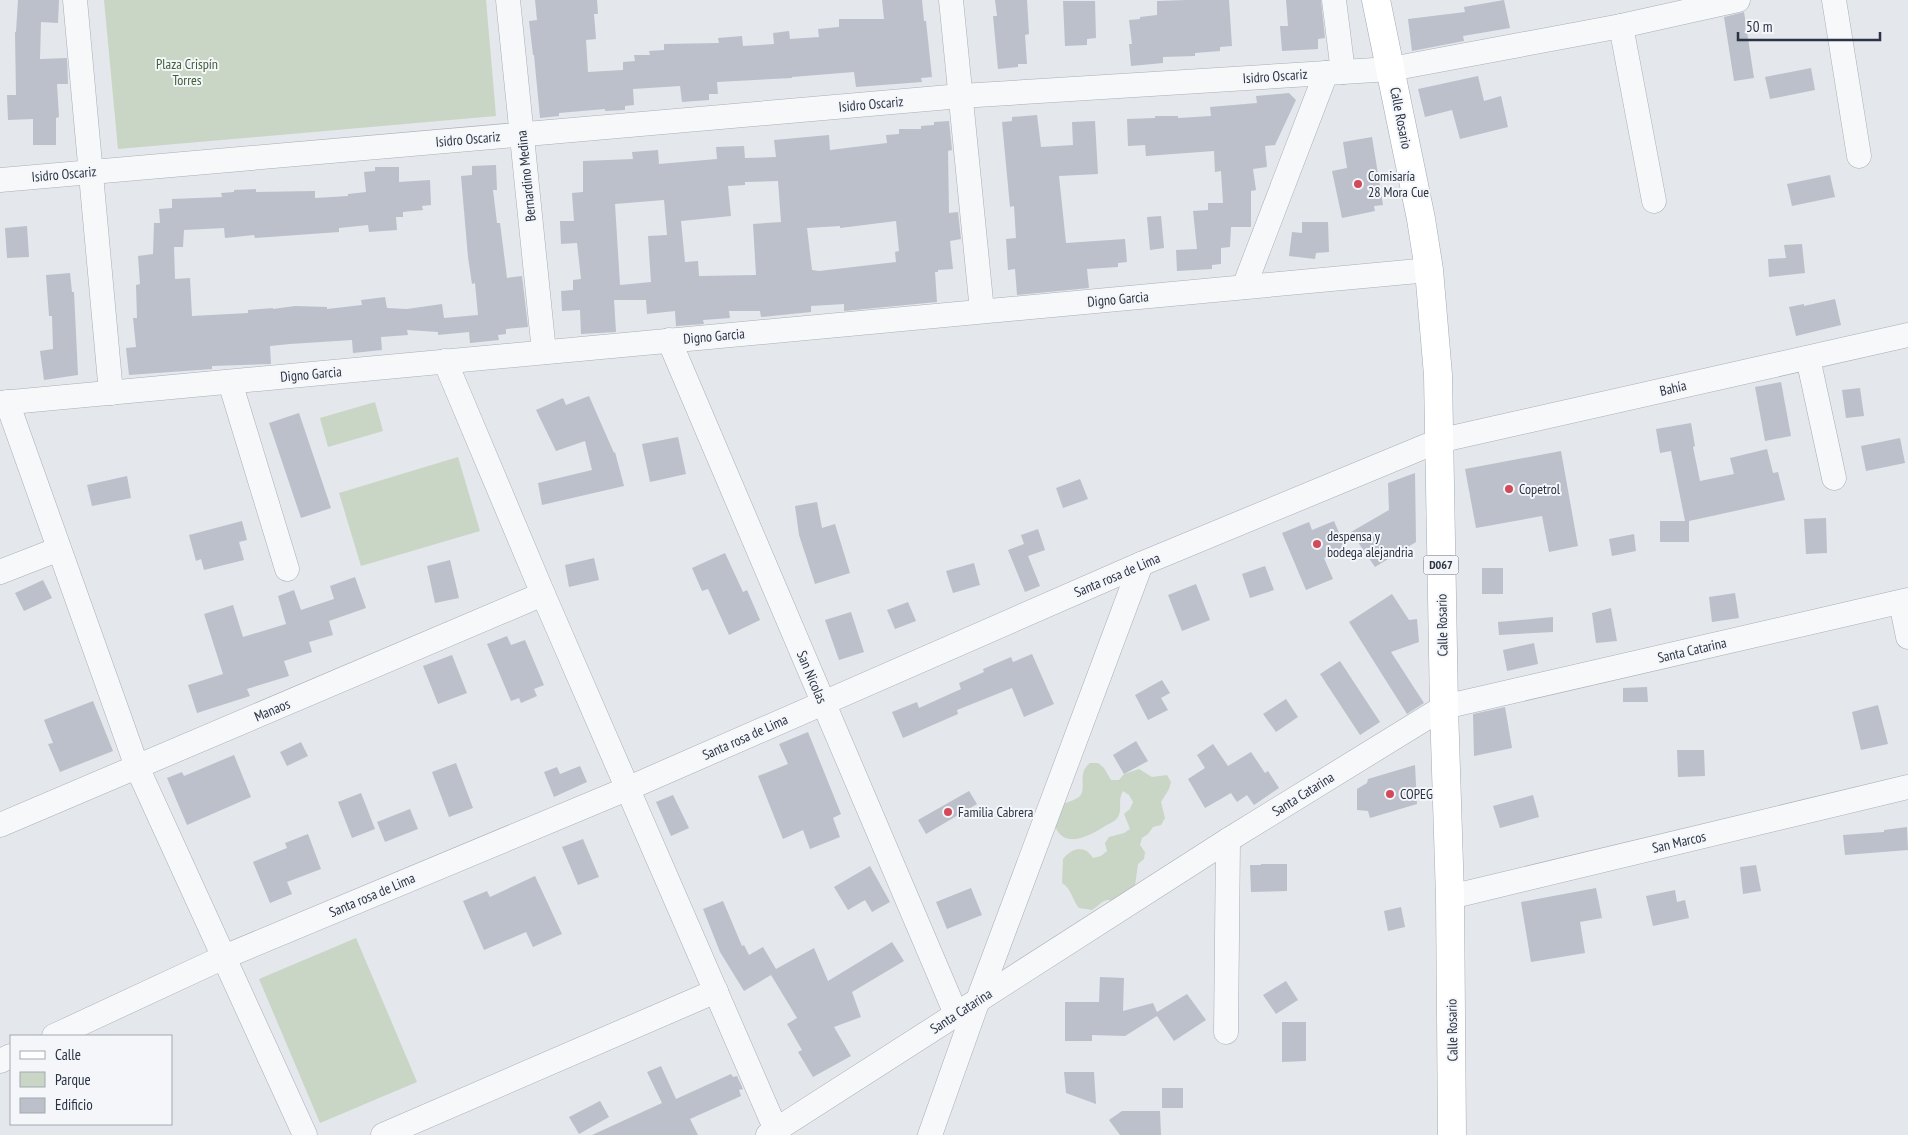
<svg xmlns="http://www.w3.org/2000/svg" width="1908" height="1135" font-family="'PT Sans Narrow',sans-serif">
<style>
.green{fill:#c9d6c5}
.building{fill:#bbc0ca;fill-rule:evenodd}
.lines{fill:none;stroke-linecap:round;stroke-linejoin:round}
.minor-casing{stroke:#a9aeb7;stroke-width:25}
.major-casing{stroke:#a3abb8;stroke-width:29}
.minor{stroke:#f7f8fa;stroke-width:24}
.major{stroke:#fff;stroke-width:28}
.poi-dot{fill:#d1495b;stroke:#f4f6f9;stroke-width:2}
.labels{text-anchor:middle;stroke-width:4;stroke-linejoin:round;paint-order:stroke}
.shield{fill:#f4f6f9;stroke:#676e7b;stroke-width:1}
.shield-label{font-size:12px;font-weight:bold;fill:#2b3445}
.park-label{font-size:14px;fill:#3f6138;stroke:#f4f6f9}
.street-label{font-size:14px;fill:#2b3445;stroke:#f4f6f9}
.poi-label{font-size:14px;fill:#2b3445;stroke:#f4f6f9;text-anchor:start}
</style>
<rect width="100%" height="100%" fill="#e4e7ec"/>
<g class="green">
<polygon points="104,0 486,0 496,116 118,149"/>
<polygon points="375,402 383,431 328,447 320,418"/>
<polygon points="458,457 480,531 361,566 339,493"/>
<path d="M1090,763H1098L1104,768L1111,780H1119L1124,774L1139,769L1152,777L1167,775L1171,782L1169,789L1161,802L1165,818L1161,825L1153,827L1148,834L1142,838L1140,845L1145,852L1144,859L1138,864L1135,886L1119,904C1104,895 1103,903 1092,910L1079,908C1072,900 1072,889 1062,883L1063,859C1072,848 1084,844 1093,858L1101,856L1107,851L1105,843L1109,837L1124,833L1130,829L1124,814L1130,809L1133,802L1129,795L1123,791C1117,801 1123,808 1118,817C1114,823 1107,824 1102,828C1087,837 1064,849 1055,826L1063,804C1068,802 1075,800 1079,797C1088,789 1076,774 1090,763Z"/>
<polygon points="356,938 417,1082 320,1123 259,979"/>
</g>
<g class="building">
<polygon points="18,0 59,0 58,23 41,22 40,59 67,58 68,84 57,84 59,117 56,118 56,145 33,145 33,119 8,120 7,95 16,95 15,32 16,32"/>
<polygon points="535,0 597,0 598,14 594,14 596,39 586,40 588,72 623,70 623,62 635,61 634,55 650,55 649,51 664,50 664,44 719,43 718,38 742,36 743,46 774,44 773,33 789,31 790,39 819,37 818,29 839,27 839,19 884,19 882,0 922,0 924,21 926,21 932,77 921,78 922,82 856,87 854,72 792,77 792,78 717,82 718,94 709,94 709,100 682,102 680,86 633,89 634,105 625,106 625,110 605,111 605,109 559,113 559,116 540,118 534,55 533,55 529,21 537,20"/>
<polygon points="995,0 1027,0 1029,34 1025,35 1027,64 1018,64 1018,67 998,69 993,16 997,16"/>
<polygon points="1186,0 1229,0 1232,46 1220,47 1220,51 1195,53 1195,56 1163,57 1163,63 1131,66 1129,44 1132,44 1129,20 1140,19 1140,17 1157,15 1157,1"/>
<polygon points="1286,0 1321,0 1325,38 1318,39 1318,49 1282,51 1280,26 1288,26"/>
<polygon points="1504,0 1510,28 1463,36 1464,41 1412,51 1408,19 1465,12 1464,7"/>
<polygon points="1063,1 1095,1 1096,38 1087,39 1087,45 1065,46"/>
<polygon points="1744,12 1754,78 1734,81 1724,17"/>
<polygon points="1811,68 1815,90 1770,99 1765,77"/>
<polygon points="1478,76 1484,101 1501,96 1508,127 1460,139 1452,110 1425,117 1418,89"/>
<polygon points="1289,93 1296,100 1275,145 1265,146 1267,167 1253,169 1256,190 1251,191 1251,227 1231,227 1230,247 1221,248 1221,264 1212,265 1212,269 1177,271 1176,250 1197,249 1193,211 1208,210 1208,203 1223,203 1221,171 1215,172 1214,151 1146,156 1145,145 1128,146 1127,119 1155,118 1155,116 1178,116 1178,118 1211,116 1210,107 1257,103 1256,96"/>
<polygon points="1037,115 1041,147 1073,145 1072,122 1095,121 1098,174 1059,176 1066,243 1125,239 1127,262 1118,263 1118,267 1087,269 1089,288 1017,295 1015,269 1008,270 1006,239 1016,238 1014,206 1010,207 1002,122 1012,121 1012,117"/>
<path d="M949,121L952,150L948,151L949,213L958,212L961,239L950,241L953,269L938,270V272H935L937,302L844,311V304L811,306V312L761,317L760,311H729L730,318L703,320L704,324L676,326L675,311L647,314L646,300H614L616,332L581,334L580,310L562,311L561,291L573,290V280L581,279L577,243L561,244L560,221H574L572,193L583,192V161L633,159L632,152L658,150L659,164L717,159L716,147L744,146L745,158L776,157L774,140L829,135L830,150L887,143L886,135L899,134V129H921V126L934,125V122ZM778,181L781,222L753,224L756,275L699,276L698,261L685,262L681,221L731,216L728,186L745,185V182ZM664,200L667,235L648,236L651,282L620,285L615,204ZM896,221L899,251L895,252L896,262L819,271L812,270L807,228L840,226V228Z"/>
<polygon points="1372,137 1383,205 1374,206 1375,211 1342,218 1332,171 1347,168 1343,142"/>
<polygon points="496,165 497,190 493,190 497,223 500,223 507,278 522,276 528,327 506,329 506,334 498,335 499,340 470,343 469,332 438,335 438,332 407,330 408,335 381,337 382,350 353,353 352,340 290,344 270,346 271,364 212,366 212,369 129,375 126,348 136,347 133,318 137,318 136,285 140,284 138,256 153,254 154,223 160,223 159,209 172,208 172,199 222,197 221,193 234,192 234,190 256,189 256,192 315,191 315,198 348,196 348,194 366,192 364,172 375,171 375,167 399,167 399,182 430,180 431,205 422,206 423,210 403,212 403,217 396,217 397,230 369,232 368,225 339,228 339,232 255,238 254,235 225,238 224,228 184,230 183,247 174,247 175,279 190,278 192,316 248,313 248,310 273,308 273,309 295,306 327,307 327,309 362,305 361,300 385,297 387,308 407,309 442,304 444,318 478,315 475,283 472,284 468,257 461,176 472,175 472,166"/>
<polygon points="1830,175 1835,197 1792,206 1787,184"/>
<polygon points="1161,216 1164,248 1150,250 1147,217"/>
<polygon points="1302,222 1328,222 1329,252 1316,253 1315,259 1289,256 1292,232 1302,233"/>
<polygon points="27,226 29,257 7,258 5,228"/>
<polygon points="1802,244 1805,273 1769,277 1768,259 1786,258 1784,245"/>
<polygon points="70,273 72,292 74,292 78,375 44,380 40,351 53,349 52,316 49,316 46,275"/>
<polygon points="1835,299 1841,325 1796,336 1789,307 1804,304 1804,306"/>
<polygon points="1781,382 1791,436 1765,441 1755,387"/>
<polygon points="1860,388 1864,416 1846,418 1842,390"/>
<polygon points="589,396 614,453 615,452 624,486 542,505 538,483 592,470 585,441 556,451 536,410 563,398 566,405"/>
<polygon points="299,413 331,508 301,518 269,423"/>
<polygon points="1691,423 1695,446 1693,447 1700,481 1734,474 1730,458 1767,449 1773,473 1778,472 1785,500 1689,521 1689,542 1660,542 1660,521 1685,521 1671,451 1660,453 1656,429"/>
<polygon points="678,437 686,474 650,482 642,444"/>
<polygon points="1900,438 1905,463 1866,471 1861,446"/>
<polygon points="1561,451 1578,546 1549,552 1542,516 1476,528 1465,469"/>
<polygon points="1415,473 1416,542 1375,567 1351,532 1389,510 1388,483"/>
<polygon points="127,476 131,498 92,506 87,485"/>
<polygon points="1080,479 1088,499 1063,508 1056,488"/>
<polygon points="817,502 822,528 835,524 850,573 815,584 799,535 795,506"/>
<polygon points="1826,518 1827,553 1806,554 1804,519"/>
<polygon points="242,521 247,540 239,542 244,560 204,570 201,559 196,561 189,535"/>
<polygon points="1334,521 1346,549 1324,558 1333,579 1306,590 1282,533 1309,522 1312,530"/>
<polygon points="1038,529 1045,550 1028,556 1040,586 1025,592 1008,550 1024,544 1021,535"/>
<polygon points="1634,534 1636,551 1612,556 1609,539"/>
<polygon points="725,553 743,592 747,590 760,620 729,635 708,589 702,591 692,568"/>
<polygon points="594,558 599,580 569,587 565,565"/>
<polygon points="450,560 459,598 435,603 427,566"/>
<polygon points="974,563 980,585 953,593 946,571"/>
<polygon points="1265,566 1274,590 1250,598 1242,574"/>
<rect x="1482" y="568" width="21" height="26"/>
<polygon points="355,577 366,608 329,621 333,635 309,642 312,652 284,661 289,676 247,689 250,696 197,713 188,685 223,674 204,614 233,605 243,637 286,624 278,596 294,590 301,610 334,599 330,586"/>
<polygon points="43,580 52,598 24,611 15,593"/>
<polygon points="1196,584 1210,620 1182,631 1168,595"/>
<polygon points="1735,593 1739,618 1712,622 1709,597"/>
<polygon points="1392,594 1409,620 1417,619 1419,642 1391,652 1424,703 1407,714 1349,622"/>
<polygon points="908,602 916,621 895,629 887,610"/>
<polygon points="1611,608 1617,641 1596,643 1592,613"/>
<polygon points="851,612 864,652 839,660 825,620"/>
<polygon points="1553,617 1553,632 1499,635 1498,622"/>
<polygon points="507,636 511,645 525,640 544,685 534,689 537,696 521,703 519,698 511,701 487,644"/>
<polygon points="1534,643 1538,664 1507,671 1503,650"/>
<polygon points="1032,654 1054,704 1024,717 1012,688 957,710 958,714 903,738 892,712 917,702 919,708 961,689 959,683 984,672 983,669 1011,657 1013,662"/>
<polygon points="452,655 467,693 438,704 423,666"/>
<polygon points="1340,661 1380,722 1360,735 1320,674"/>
<polygon points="1162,680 1170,693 1161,698 1168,710 1148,720 1135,695"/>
<polygon points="1647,687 1648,702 1623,702 1623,688"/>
<polygon points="1286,699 1298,717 1276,732 1263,714"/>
<polygon points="93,701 113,751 60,772 48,744 53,743 44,720"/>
<polygon points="1878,705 1888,744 1861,750 1852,712"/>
<polygon points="1505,707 1512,748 1474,756 1473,714"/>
<polygon points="808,732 841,814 833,818 840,837 810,849 803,830 783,839 758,776 788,764 779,744"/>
<polygon points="1136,741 1148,761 1124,774 1113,755"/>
<polygon points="301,742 308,756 287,766 280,752"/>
<polygon points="1213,744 1228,766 1251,752 1265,773 1268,771 1279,788 1254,805 1247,795 1237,802 1231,793 1205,808 1188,779 1205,768 1197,755"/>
<polygon points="1677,750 1704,750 1705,776 1678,777"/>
<polygon points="234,755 251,797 187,825 167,778 182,772 184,776"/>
<polygon points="456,763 473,808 449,817 432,772"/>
<polygon points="1415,765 1417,804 1370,818 1368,811 1357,810 1357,789 1367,783 1368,779"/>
<polygon points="580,766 587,782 554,797 544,772 557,767 560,774"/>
<polygon points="969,791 977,804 926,834 918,820"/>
<polygon points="361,793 375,829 352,838 338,802"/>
<polygon points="673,795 689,828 671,836 656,802"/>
<polygon points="1533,795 1539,817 1500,828 1493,806"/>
<polygon points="410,809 418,829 385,842 377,822"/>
<polygon points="1907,827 1908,850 1845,855 1843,835 1884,832 1884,830"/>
<polygon points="308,834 321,869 287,882 292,894 270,903 253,862 287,848 285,843"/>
<polygon points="583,839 599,877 578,885 562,847"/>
<polygon points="1261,864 1287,864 1287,891 1251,892 1250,865 1261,865"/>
<polygon points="1756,865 1761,891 1743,894 1740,867"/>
<polygon points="870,866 890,902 872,912 865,900 848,910 834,887"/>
<polygon points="535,876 562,934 533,947 526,932 484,950 463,901 487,891 490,897"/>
<polygon points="971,888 982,915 947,929 936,902"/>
<polygon points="1596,888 1602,918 1580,922 1585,953 1531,962 1521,902"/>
<polygon points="1675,890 1677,902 1685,900 1689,918 1653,926 1646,896"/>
<polygon points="723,901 742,946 744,945 749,955 763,947 776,969 814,948 828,981 892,942 904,961 852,992 861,1017 834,1027 851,1056 813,1077 798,1052 802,1050 787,1024 797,1018 771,975 744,991 720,952 703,909"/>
<polygon points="1401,907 1405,927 1388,931 1384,911"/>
<polygon points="1100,977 1124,978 1123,1011 1153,1003 1157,1012 1187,994 1206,1020 1174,1041 1157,1016 1125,1036 1092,1035 1092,1041 1065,1041 1065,1002 1099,1002"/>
<polygon points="1286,981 1298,1000 1276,1014 1263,995"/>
<polygon points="1282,1022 1306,1022 1306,1061 1282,1062"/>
<polygon points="661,1066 676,1099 731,1074 733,1077 737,1076 743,1089 739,1090 741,1096 690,1119 698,1135 592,1135 662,1103 647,1072"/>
<polygon points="1064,1072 1094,1072 1096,1104 1066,1093"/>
<rect x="1162" y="1088" width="21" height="20"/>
<polygon points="600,1101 609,1117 579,1134 569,1117"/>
<polygon points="1122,1111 1160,1111 1161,1135 1120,1135 1109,1120"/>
</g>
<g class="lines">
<defs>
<g id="minor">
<polyline points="75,0 111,393"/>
<polyline points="508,0 544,352"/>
<polyline points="951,0 982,311"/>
<polyline points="1334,0 1343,72"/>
<polyline points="1834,0 1859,156"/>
<polyline points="1621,26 1654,201"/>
<polyline points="0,180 961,96 1391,69 1621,26 1738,0"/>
<polyline points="1244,287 1326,73"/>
<polyline points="669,340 956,1014"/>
<polyline points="1808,358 1834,478"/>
<polyline points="445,361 543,594 776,1130"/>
<polyline points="230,382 287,569"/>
<polyline points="7,402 137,767 305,1135"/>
<polyline points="0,403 1429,270"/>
<polyline points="0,572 59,549"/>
<polyline points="1901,602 1908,637"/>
<polyline points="0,825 543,594"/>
<polyline points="1450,897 1908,787"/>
<polyline points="1226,1032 1228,840"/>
<polyline points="54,1036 224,957 629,788 1141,564 1438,441 1908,335"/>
<polyline points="0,1061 11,1056"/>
<polyline points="383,1135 716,991"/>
<polyline points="768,1135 1228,840 1444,707 1908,600"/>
<polyline points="930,1135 978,1000 1141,564"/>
</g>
<polyline id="major" points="1376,0 1421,219 1429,270 1438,375 1444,707 1450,897 1452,1135"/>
</defs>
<use href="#minor" class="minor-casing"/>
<use href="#major" class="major-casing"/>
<use href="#minor" class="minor"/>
<use href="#major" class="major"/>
</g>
<g class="poi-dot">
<circle cx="1358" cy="184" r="5"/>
<circle cx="1509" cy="489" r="5"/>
<circle cx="1317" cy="544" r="5"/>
<circle cx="1390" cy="794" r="5"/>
<circle cx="948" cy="812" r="5"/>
</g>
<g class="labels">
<rect class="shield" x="1423.5" y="555.5" width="35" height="19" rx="4"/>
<g class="shield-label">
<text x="1441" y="569">D067</text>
</g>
<g class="park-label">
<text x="187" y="69">Plaza Crispín<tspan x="187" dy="16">Torres</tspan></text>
</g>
<g class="street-label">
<text transform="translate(1275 76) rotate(-4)" y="5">Isidro Oscariz</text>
<text transform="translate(871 104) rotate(-5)" y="5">Isidro Oscariz</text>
<text transform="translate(1401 118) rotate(79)" y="5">Calle Rosario</text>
<text transform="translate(468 139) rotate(-5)" y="5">Isidro Oscariz</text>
<text transform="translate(64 174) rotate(-5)" y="5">Isidro Oscariz</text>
<text transform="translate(526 176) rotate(-96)" y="5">Bernardino Medina</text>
<text transform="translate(1118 299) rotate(-5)" y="5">Digno Garcia</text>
<text transform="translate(714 336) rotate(-5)" y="5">Digno Garcia</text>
<text transform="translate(311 374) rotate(-5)" y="5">Digno Garcia</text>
<text transform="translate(1673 388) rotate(-13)" y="5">Bahía</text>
<text transform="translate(1117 575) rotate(-23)" y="5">Santa rosa de Lima</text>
<text transform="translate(1442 625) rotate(-91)" y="5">Calle Rosario</text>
<text transform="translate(1692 650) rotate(-13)" y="5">Santa Catarina</text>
<text transform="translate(812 677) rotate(67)" y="5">San Nicolas</text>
<text transform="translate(272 710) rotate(-23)" y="5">Manaos</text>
<text transform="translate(745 737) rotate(-24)" y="5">Santa rosa de Lima</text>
<text transform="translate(1303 794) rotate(-32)" y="5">Santa Catarina</text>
<text transform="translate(1679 842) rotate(-13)" y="5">San Marcos</text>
<text transform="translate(372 895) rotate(-23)" y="5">Santa rosa de Lima</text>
<text transform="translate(961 1011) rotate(-33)" y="5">Santa Catarina</text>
<text transform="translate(1452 1030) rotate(-91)" y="5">Calle Rosario</text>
</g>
<g class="poi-label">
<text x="1368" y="181">Comisaría<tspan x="1368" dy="16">28 Mora Cue</tspan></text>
<text x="1519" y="494">Copetrol</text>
<text x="1327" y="541">despensa y<tspan x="1327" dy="16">bodega alejandria</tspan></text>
<text x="1400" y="799">COPEG</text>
<text x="958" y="817">Familia Cabrera</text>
</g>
</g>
<rect x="10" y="1035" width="162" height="90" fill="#f4f6f9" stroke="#a4a8b1"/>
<rect x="20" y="1051" width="25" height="8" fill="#ffffff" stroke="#a4a8b1"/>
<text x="55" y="1060" font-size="15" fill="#2b3445">Calle</text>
<rect x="20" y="1072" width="25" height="15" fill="#c9d6c5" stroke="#a4a8b1"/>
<text x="55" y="1085" font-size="15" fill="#2b3445">Parque</text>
<rect x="20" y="1098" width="25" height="15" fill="#bbc0ca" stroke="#a4a8b1"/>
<text x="55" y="1110" font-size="15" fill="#2b3445">Edificio</text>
<path d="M1738 32v8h142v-8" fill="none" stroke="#2b3445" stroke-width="2.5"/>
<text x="1746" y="32" font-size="15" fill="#2b3445" stroke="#f4f6f9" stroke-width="4" paint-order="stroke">50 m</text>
</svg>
